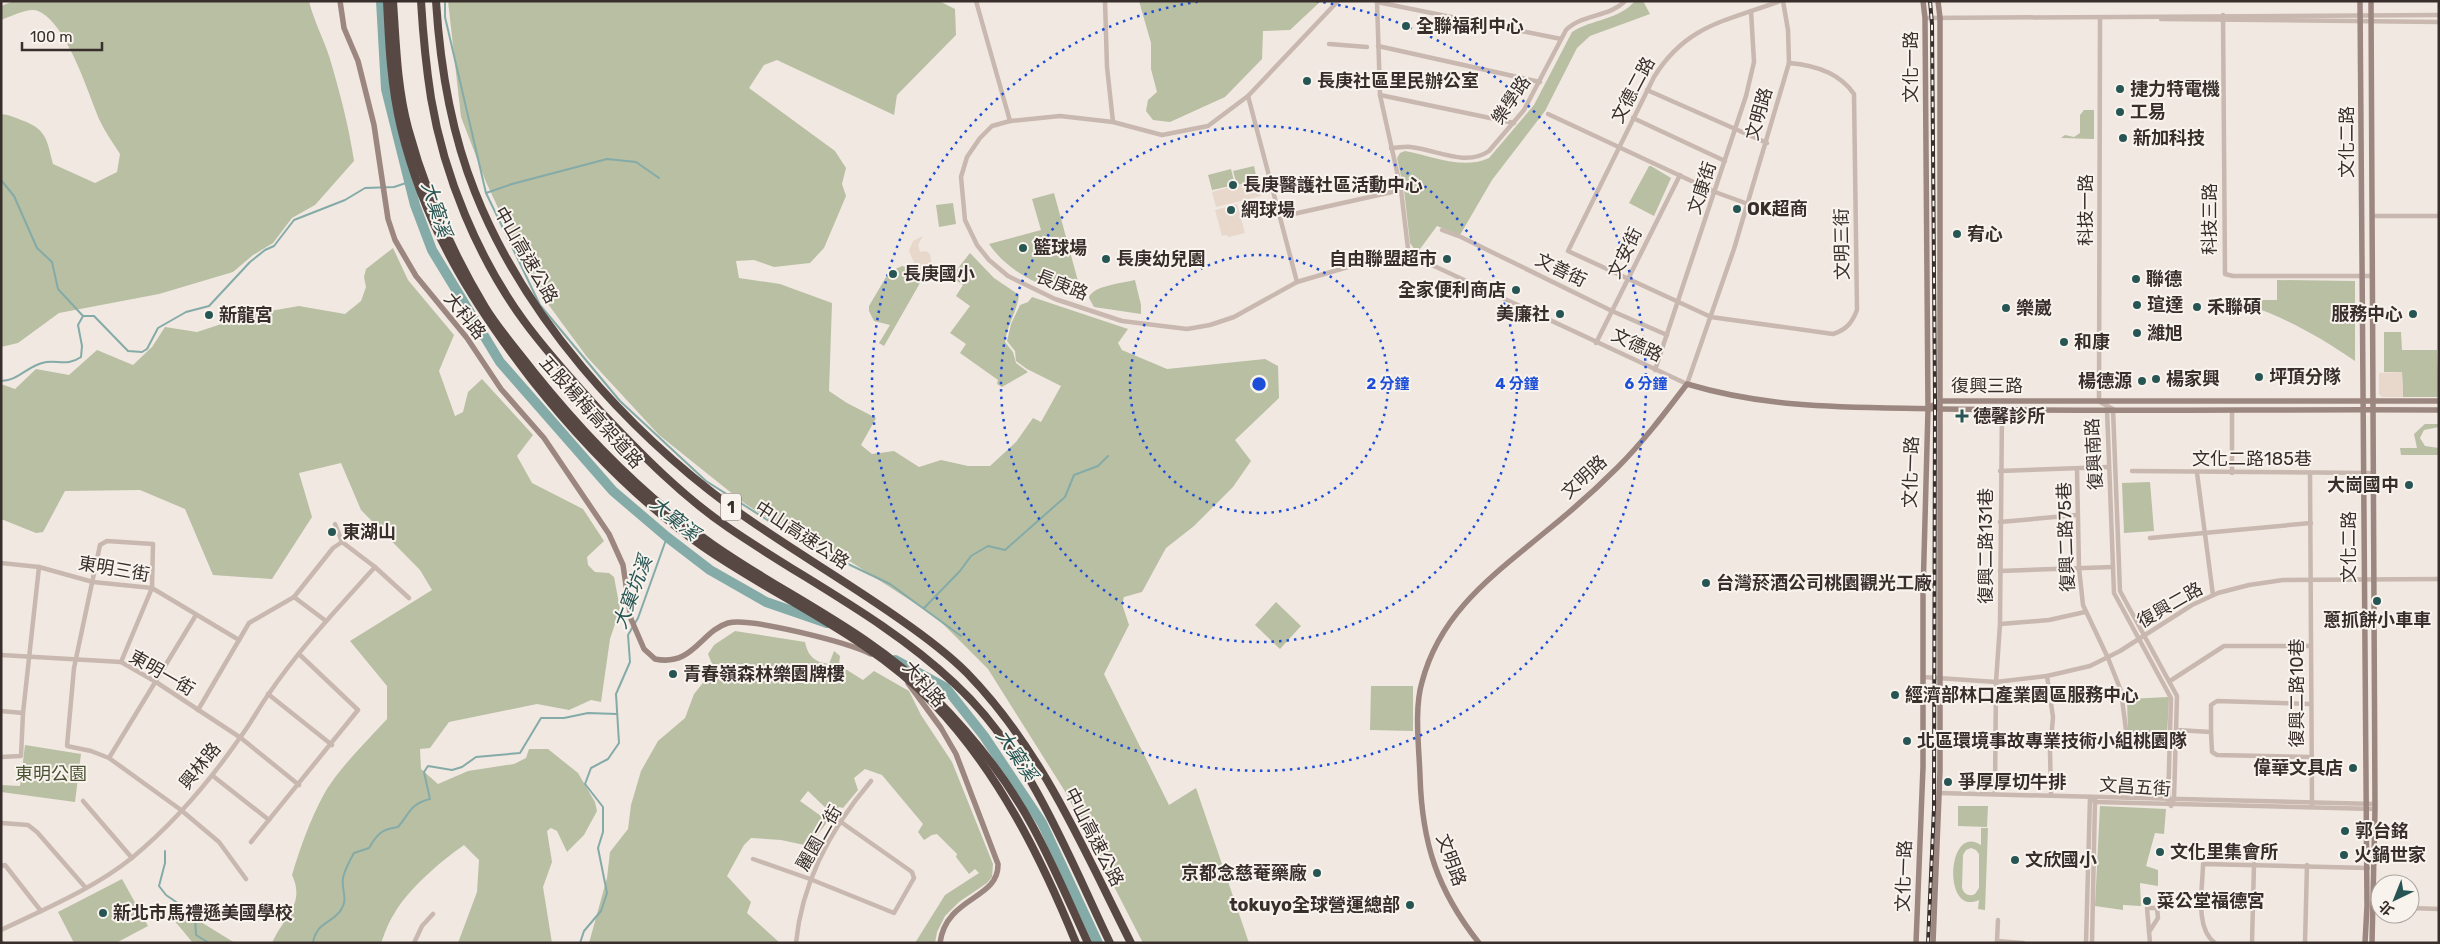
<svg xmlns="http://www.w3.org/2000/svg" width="2440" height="944" font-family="Rubik,'Noto Sans TC',sans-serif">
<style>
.green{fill:#b9bfa3;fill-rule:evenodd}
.plaza{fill:#e7d8cb}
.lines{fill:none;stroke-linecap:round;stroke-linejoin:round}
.stream{stroke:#84aba8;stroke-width:2}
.river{stroke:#84aba8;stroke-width:10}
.street{stroke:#c8b8af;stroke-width:4.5}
.secondary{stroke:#9c8780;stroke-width:5.5}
.highway{stroke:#584844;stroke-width:8}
.rail-casing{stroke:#382f2c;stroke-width:4}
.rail{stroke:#f9f3ee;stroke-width:2;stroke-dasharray:5.5;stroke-linecap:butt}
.ring{fill:none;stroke:#1d4ed8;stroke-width:2.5;stroke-dasharray:2.5 5}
.poi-dot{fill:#265553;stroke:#f9f3ee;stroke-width:2}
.labels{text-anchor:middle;stroke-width:4;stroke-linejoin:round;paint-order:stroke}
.shield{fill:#f9f3ee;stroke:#726a66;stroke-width:1}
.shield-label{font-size:16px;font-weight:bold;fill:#382f2c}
.poi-label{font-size:18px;font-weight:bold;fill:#382f2c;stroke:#f9f3ee;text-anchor:start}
.street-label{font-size:18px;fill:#382f2c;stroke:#f9f3ee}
.park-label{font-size:18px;fill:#4b5433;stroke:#f9f3ee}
.water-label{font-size:19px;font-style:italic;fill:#265553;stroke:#f9f3ee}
.centre{fill:#1d4ed8;stroke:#f9f3ee;stroke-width:2.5}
.ring-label{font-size:15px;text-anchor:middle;font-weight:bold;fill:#1d4ed8;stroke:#f9f3ee;stroke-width:4;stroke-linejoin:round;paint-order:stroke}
</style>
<rect width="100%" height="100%" fill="#f1e8e2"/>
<g class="green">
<path d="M14,1H309C314,22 324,39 330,59C340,93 349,127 354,161L315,205L292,218L273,243L253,255L233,272L159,294L59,313L18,343L1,347V114C10,115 16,118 24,121C47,130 47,141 53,164L95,183L117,172L120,154C113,143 105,132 100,121C88,93 67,23 38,11C29,7 10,17 1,20V6Z"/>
<polygon points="448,1 939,1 955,9 956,35 897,95 894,115 777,60 764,65 749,88 835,151 846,168 842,184 846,196 824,248 810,263 774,267 754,260 736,261 739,278 780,284 832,303 829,391 847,403 876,418 861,445 872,454 894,451 919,467 941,460 968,466 990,466 1016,442 1033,418 1041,422 1061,386 1027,369 1016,361 1015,351 1007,341 1011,324 1020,305 1028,302 1032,297 1128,329 1118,343 1122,350 1167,369 1265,359 1278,366 1279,398 1235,440 1251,461 1233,487 1194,526 1166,548 1142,592 1124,597 1122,604 1129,625 1104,674 1169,805 1196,788 1249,943 1143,943 1066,793 988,669 936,617 851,562 819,552 744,503 659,435 587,357 534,285 486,182 461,117"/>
<polygon points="1139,1 1321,1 1290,30 1263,31 1262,59 1225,97 1170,122 1153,120 1146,111 1148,100 1157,92 1151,69 1151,43"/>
<path d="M1635,1H1643L1650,14L1590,36L1577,48L1545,111L1492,180L1460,235L1437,226L1417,253L1410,243L1404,190L1397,158L1400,153L1405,151C1432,156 1463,170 1489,158L1534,105L1572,32C1592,19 1619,20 1635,1Z"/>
<polygon points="2084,110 2094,110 2094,139 2061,138 2065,135 2074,137 2080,133 2080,115"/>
<polygon points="1254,166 1257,180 1237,185 1233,171"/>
<polygon points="1649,166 1651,166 1671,178 1654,216 1629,203"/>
<polygon points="1231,169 1235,185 1212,190 1208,175"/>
<path d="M1054,193L1081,292L1080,294C1046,292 1008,272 989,244L1041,230L1032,199Z"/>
<polygon points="953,203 956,224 939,227 936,205"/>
<path d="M393,248L408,280L454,335L439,371L455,416L463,412L468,392L482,379L533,435L517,456L532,483L583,509L604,541L587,557L588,565L595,572L609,573L614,577L620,609L610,639L601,702L591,700L569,710L537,704L449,722L430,748L420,749L421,769L438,784L468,771L514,764L526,758L529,749H548L578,773L595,802L597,811L584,835L567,852L557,831L551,828L547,831L552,862L543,887L552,943H458L477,892L479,860L464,845C441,861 408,889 394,914C388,923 385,933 381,943H272C283,917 306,905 292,875C300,848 310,820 323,796C337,770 367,741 387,719V686L350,641L432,590L420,570L361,510L341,463L299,473L312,517L272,579L213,575L185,509L140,490L65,491L43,532L36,533L1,519V384L15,389L36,369L69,375L97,350L133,365L152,347L165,327L197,332L252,314L299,306L345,314L361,301L366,287L364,277L366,269Z"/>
<path d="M970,253L994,278L1019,295C1017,312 1007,325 1005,342L1013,352L1016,363L1028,372L1002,387L997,384L998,380L960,353L966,344L950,333L970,306L956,296L963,285L951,277Z"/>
<polygon points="902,266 910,268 917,276 919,273 924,276 884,346 879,343 890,325 874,321 869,311 869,306 889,272"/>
<path d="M1135,280L1141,305V314L1094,307L1089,298C1091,286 1123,283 1135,280Z"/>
<path d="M2277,280L2355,281V361C2323,339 2292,321 2256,308V300H2277Z"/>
<polygon points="2384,332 2401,332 2402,350 2437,350 2439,397 2403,397 2402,372 2384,372"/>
<polygon points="2425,424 2439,424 2439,427 2424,430 2420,438 2425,446 2439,448 2439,455 2401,455 2400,448 2417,448 2414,434"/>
<polygon points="2150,482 2154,531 2124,533 2122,483"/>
<polygon points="1276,602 1301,626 1280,649 1255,625"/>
<path d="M735,631L805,642C808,656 814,662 829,664L834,651L840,656L839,665L863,680L874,671L909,691L921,715L952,762L993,864L992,877L987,883L959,902L945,916L937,932L935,943H915L945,895L979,873L975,869L969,874L956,857L957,854L937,834L932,835L924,840L918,832L923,824L882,775L865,769L854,778L858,790L843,808L839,807L832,814L808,791L800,801L828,821L809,846L781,840L751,838L744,845L727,876L751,902L747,913L780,943H589L607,878L610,852L628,829L631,805L641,771L658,741L685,718L694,694L714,669L708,654L714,645Z"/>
<polygon points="1371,686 1413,686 1413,731 1370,730"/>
<polygon points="2169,697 2167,737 2128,735 2127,699"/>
<polygon points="25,745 81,754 75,802 1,792 1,785 20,786"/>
<polygon points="1958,806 1988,806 1987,827 1958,826"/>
<polygon points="2100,806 2166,809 2164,834 2155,833 2146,866 2158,870 2158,886 2140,883 2141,906 2123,905 2123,910 2095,906"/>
<path d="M1981,828H1988L1985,910L1978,909L1979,900C1942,917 1947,822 1981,845ZM1971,848L1976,850L1979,854V888L1975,894C1969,897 1964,894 1962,888L1963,855L1966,850Z"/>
<polygon points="122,879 148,926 116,943 74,943 58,912"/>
<polygon points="175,906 235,943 193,943 168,913"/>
</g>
<g class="plaza">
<polygon points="1257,180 1261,196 1216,207 1212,192"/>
<polygon points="1237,204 1245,233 1229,237 1226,235 1222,236 1215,210"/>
<polygon points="923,236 918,245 920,252 926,251 930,254 932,266 927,273 915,265 909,251 913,241"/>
<polygon points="2402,372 2403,397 2382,397 2379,394 2379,373"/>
</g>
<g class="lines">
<g class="stream">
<polyline points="445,1 445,17 486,193 540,305 620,401 706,481 802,542 890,584 961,636"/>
<polyline points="1,180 14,196 37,248 52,262 58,289 83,316"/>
<polyline points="486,193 512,184 607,159 636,162 659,178"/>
<path d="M1,381C17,381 27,367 42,363C56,359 67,367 81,357L82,346L78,325L83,316H94L128,351L142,352L147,349L158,328L186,312L209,306L250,262L265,250L274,246L294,220L345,200L365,188L394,187L409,182"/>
<polyline points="924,608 960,571 971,556 988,546 1005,550 1065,497 1074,475 1098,466 1108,456"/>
<polyline points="165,851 165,863 159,886 166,895 195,915 196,935 209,943"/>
<path d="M313,943C316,921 335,923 342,908C348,898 341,889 343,878C345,869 350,860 354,853L369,848C377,834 382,829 398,827C410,813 410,804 430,799L424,772L428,766L452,770L462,767L476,757L520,753L541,718H564L588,713L617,714"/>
<polyline points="580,943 584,931 601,911 607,893 598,848 603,832 603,807 585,784 591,768 608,759 619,743 616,694 630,662 628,635 638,618 667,537"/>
</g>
<g class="river">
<polyline points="381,1 386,89 415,205 432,250 500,362 613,491 667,537 710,570 766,602 827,623"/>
<polyline points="895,660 946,688 984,736 1042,823 1098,943"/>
</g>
<g class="street">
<polyline points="976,1 1010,121"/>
<polyline points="1105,1 1107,67 1113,122"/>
<polyline points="1338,1 1248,96 1208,126 1162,135 1113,122 1060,116 1010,121 992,126 980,138 967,157 961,177 965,220 977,245 989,260 1008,276 1055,299 1122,321 1187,329 1210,325 1234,317 1297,282 1358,264 1417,258 1687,384 1734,249 1789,63 1788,30 1783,1"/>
<polyline points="1377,1 1380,95 1401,190 1409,257"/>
<path d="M1780,1C1726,21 1686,25 1654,77L1568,251L1711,317L1833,334C1846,330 1852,323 1857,310L1854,94C1839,72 1814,65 1789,63"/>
<polyline points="1377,2 1561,39"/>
<polyline points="2223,15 2225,274 2233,276 2372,276"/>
<polyline points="1925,18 2439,15"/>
<polyline points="2161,19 2439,22"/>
<polyline points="1329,44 1367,47"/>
<polyline points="1378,46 1540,82"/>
<polyline points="1647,90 1767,143"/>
<polyline points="1380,95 1514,123"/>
<polyline points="1248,96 1297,282"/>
<polyline points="1548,114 1715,192 1748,204"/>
<polyline points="1633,118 1725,161"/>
<path d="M1391,148C1398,148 1405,146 1411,147C1437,150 1466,167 1489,151L1524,110L1566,30C1582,14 1610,17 1625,1"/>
<polyline points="2372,216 2439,216"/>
<polyline points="1280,217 1401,190"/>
<polyline points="1442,230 1461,237 1612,311 1667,335"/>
<polyline points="1596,343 1680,175"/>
<polyline points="1655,370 1746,96 1754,62 1751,11"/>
<polyline points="2099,401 2100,18"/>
<polyline points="2100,402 2113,409 2120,591 2177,696 2174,799 2171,806"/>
<polyline points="2107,409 2114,593 2171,698 2168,803"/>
<polyline points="2077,469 2079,568 2083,605 2108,658 2121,691 2127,738"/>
<polyline points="2000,471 2109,467"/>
<polyline points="2132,471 2373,473"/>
<polyline points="2197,473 2213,595"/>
<polyline points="2232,473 2232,410"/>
<polyline points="2310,473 2312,806"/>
<polyline points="2000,522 2077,515"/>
<polyline points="335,524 342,542 375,567 409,598"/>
<polyline points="2150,538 2311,523"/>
<polyline points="1,563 39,567 93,582 152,588 239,640"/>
<polyline points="2000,571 2113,567"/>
<polyline points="294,597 326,621"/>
<polyline points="2000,624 2049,620 2085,612"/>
<polyline points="1,655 121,662 156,682 241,738 299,785"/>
<polyline points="121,662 152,588 153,544 107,541 100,545 74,668 67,746 91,751 109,758 181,810 219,842 246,879"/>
<polyline points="2047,676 2053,717 2050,752 2051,795"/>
<polyline points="1923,677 1996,682 2047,676 2090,666 2120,651 2192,605 2218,593 2249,585 2283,580 2439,579"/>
<polyline points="2170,681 2224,646 2310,646"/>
<polyline points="268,694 332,745"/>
<polyline points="198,710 249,623 294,597 333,548 342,542"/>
<polyline points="1,711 23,713"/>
<polyline points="2176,730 2211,732 2212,752 2217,755 2311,757"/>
<polyline points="2211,732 2211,705 2217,701 2311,704"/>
<polyline points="2085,738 2172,739"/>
<polyline points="1,757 21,756 23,713 39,567"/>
<polyline points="109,758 196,615"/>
<polyline points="213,776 269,820"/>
<polyline points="1939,793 2375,804"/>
<polyline points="1995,794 1996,682 2000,624 2002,410"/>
<polyline points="2091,798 2095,802 2375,809"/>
<polyline points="83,801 132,858"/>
<polyline points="1,823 28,825 37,832 85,887"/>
<polyline points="251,842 358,710 299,654"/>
<polyline points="753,859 810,879 894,913 914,878 912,872 841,822"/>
<polyline points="1,866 5,865 41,911"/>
<polyline points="2410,908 2439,909"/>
<path d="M1,930C45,909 95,888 133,857C174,823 209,782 239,739C250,725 258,709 268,695C299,649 338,608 375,567"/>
<polyline points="2149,932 2158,918 2157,908 2147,908 2150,943"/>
<polyline points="1997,941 2023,943"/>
<polyline points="1997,941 1998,920"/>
<polyline points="1,942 2,943"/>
<polyline points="414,943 422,926 433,914"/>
<path d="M796,943C802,881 831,828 871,781"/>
<polyline points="2086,943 2090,797"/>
<polyline points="2092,943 2095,799"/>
<path d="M2215,943C2194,928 2203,886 2203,864L2368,868"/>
<polyline points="2252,943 2254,864"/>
<polyline points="2305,943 2307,865"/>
</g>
<g class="secondary">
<path d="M340,1L344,28L358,61L374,125L388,219L395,240L416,276L467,338L501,389L544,438L609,534L623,565L631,619L644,649L655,659C693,667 701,631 728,623C750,617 849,643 871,654"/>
<polyline points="2360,1 2367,906 2365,943"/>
<polyline points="2371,1 2375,809 2372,943"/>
<polyline points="1930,407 1941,401 2439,401"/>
<path d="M908,683L941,728L956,754L998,864C999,900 946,896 940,943"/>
<path d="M1479,943C1437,890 1422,843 1420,776C1419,747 1414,709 1422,682C1440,613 1492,576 1544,533C1569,513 1594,491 1617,468C1643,442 1665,413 1687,384C1774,410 1853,407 1942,409C2108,412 2273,409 2439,410"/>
<polyline points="1916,943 1923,767 1923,594 1928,409 1925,18 1923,1"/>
<polyline points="1933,943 1940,771 1940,18 1938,1"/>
</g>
<g class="highway">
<path d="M387,1C389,44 391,87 401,128C425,227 471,301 532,380C581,442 637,500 702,546C778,599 868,635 933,703C998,771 1041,857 1076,943"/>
<path d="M393,1C396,44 397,87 408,128C425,191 452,252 485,307C499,330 517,350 533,371C585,436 644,497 712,544C786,596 869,631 933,696C971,734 1007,779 1033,827C1053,864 1070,904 1088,943"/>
<path d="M421,1C423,34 426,66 431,98C444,176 478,258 524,321C548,354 576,384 603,414C642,455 682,496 729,528C805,580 887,620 954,683C1029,752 1067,853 1110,943"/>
<path d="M436,1C440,65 451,132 475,192C524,316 626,430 734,509C788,548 846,581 901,620C924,636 947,653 967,673C1042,750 1083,848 1131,943"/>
</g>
<defs>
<polyline id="rail" points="1928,943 1934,808 1935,397 1932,24 1930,1"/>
</defs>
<use href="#rail" class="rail-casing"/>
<use href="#rail" class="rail"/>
</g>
<g class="ring">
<circle cx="1259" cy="384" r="129"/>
<circle cx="1259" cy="384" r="258"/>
<path d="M1316 1A387 387 0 1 1 1202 1"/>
</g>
<g class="poi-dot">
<circle cx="1406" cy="26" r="5"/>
<circle cx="1307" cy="81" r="5"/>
<circle cx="2120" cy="89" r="5"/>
<circle cx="2120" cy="112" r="5"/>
<circle cx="2123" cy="138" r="5"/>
<circle cx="1233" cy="185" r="5"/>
<circle cx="1737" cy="209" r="5"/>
<circle cx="1231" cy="210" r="5"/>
<circle cx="1957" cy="234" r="5"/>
<circle cx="1023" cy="248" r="5"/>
<circle cx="1106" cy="259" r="5"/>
<circle cx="1447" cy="259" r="5"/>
<circle cx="893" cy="274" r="5"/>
<circle cx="2136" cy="279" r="5"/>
<circle cx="1516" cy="290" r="5"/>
<circle cx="2137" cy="305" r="5"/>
<circle cx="2197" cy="307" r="5"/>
<circle cx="2006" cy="308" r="5"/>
<circle cx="1560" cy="314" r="5"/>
<circle cx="2413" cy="314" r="5"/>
<circle cx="209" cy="315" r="5"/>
<circle cx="2137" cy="333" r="5"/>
<circle cx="2064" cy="342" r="5"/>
<circle cx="2259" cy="377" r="5"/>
<circle cx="2156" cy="379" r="5"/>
<circle cx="2142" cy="381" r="5"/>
<path d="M1959.5 408.5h5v5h5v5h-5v5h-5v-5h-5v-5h5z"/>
<circle cx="2409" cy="485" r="5"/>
<circle cx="332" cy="532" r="5"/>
<circle cx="1706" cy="583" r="5"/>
<circle cx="2377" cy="601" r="5"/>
<circle cx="673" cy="674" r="5"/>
<circle cx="1895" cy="695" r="5"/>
<circle cx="1907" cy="741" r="5"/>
<circle cx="2353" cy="768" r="5"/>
<circle cx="1948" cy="782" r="5"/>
<circle cx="2345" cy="831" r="5"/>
<circle cx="2160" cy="852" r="5"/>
<circle cx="2344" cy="855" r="5"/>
<circle cx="2015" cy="860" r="5"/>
<circle cx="1317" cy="873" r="5"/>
<circle cx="2147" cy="901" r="5"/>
<circle cx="1410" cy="905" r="5"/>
<circle cx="103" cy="913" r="5"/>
</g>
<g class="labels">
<rect class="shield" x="721" y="493.5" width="20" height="27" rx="4"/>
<g class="shield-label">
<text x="731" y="513">1</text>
</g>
<g class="poi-label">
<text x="1416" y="32">全聯福利中心</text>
<text x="1317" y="87">長庚社區里民辦公室</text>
<text x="2130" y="95">捷力特電機</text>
<text x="2130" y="118">工易</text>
<text x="2133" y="144">新加科技</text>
<text x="1243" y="191">長庚醫護社區活動中心</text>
<text x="1747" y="215">OK超商</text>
<text x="1241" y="216">網球場</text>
<text x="1967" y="240">宥心</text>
<text x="1033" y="254">籃球場</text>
<text x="1116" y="265">長庚幼兒園</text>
<text x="1437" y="265" text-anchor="end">自由聯盟超市</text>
<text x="903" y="280">長庚國小</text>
<text x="2146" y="285">聯德</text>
<text x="1506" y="296" text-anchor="end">全家便利商店</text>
<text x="2147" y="311">瑄達</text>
<text x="2207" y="313">禾聯碩</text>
<text x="2016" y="314">樂崴</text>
<text x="1550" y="320" text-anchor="end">美廉社</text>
<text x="2403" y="320" text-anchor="end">服務中心</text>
<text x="219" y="321">新龍宮</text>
<text x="2147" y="339">濰旭</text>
<text x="2074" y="348">和康</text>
<text x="2269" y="383">坪頂分隊</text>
<text x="2166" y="385">楊家興</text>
<text x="2132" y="387" text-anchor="end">楊德源</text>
<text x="1973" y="422">德馨診所</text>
<text x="2399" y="491" text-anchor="end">大崗國中</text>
<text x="342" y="538">東湖山</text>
<text x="1716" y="589">台灣菸酒公司桃園觀光工廠</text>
<text x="2377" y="626" text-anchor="middle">蔥抓餅小車車</text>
<text x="683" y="680">青春嶺森林樂園牌樓</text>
<text x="1905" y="701">經濟部林口產業園區服務中心</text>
<text x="1917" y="747">北區環境事故專業技術小組桃園隊</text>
<text x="2343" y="774" text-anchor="end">偉華文具店</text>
<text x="1958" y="788">爭厚厚切牛排</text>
<text x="2355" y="837">郭台銘</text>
<text x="2170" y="858">文化里集會所</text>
<text x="2354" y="861">火鍋世家</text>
<text x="2025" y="866">文欣國小</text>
<text x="1307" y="879" text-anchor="end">京都念慈菴藥廠</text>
<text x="2157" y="907">菜公堂福德宮</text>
<text x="1400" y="911" text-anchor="end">tokuyo全球營運總部</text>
<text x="113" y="919">新北市馬禮遜美國學校</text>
</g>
<g class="street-label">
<text transform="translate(1911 67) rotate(-90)" y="6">文化一路</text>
<text transform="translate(1633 90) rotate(-62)" y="6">文德二路</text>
<text transform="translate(1511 100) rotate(-56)" y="6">樂學路</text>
<text transform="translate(1759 114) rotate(-74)" y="6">文明路</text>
<text transform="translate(2347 142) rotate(-90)" y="6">文化二路</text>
<text transform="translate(1702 188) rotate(-72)" y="6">文康街</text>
<text transform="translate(2086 210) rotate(-90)" y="6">科技一路</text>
<text transform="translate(2210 219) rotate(-90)" y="6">科技三路</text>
<text transform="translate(1842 244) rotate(-91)" y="6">文明三街</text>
<text transform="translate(1625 253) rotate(-64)" y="6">文安街</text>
<text transform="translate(526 255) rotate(60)" y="6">中山高速公路</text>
<text transform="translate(1561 270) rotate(26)" y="6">文善街</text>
<text transform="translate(1062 285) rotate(21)" y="6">長庚路</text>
<text transform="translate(465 316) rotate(51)" y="6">大科路</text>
<text transform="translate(1637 345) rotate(25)" y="6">文德路</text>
<text x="1987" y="392">復興三路</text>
<text transform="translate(591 412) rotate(48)" y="6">五股楊梅高架道路</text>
<text transform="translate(2094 454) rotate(-93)" y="6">復興南路</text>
<text x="2252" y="465">文化二路185巷</text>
<text transform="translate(1911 472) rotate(-88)" y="6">文化一路</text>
<text transform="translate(1584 477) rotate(-43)" y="6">文明路</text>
<text transform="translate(802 535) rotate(33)" y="6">中山高速公路</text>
<text transform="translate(2066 537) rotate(-92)" y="6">復興二路75巷</text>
<text transform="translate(1986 546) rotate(-90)" y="6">復興二路131巷</text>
<text transform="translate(2349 547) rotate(-90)" y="6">文化二路</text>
<text transform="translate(114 569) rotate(10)" y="6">東明三街</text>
<text transform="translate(2170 605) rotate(-30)" y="6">復興二路</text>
<text transform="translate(162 673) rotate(30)" y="6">東明一街</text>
<text transform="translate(924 684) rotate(49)" y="6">大科路</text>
<text transform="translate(2297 693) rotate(-90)" y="6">復興二路10巷</text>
<text transform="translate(200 766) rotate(-51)" y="6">興林路</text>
<text transform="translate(2135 787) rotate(4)" y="6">文昌五街</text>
<text transform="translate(1094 837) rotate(63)" y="6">中山高速公路</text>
<text transform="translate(819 838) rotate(-60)" y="6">麗園二街</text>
<text transform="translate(1451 860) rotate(70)" y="6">文明路</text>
<text transform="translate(1904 876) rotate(-88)" y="6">文化一路</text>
</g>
<g class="park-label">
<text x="51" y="780">東明公園</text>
</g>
<g class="water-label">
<text transform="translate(437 209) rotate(72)" y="7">大窠溪</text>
<text transform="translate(675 518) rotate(39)" y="7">大窠溪</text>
<text transform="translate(632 592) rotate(-69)" y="7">大窠坑溪</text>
<text transform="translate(1017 755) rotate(56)" y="7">大窠溪</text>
</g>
</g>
<circle cx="1259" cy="384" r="8" class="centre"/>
<g class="ring-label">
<text x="1388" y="389">2 分鐘</text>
<text x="1517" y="389">4 分鐘</text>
<text x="1646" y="389">6 分鐘</text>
</g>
<rect width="2440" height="944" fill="none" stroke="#382f2c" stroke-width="5"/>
<g transform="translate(2395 899) rotate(223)"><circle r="24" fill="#f9f3ee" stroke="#aca5a0"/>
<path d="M0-4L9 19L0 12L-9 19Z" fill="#265553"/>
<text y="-8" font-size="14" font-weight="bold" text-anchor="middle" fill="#382f2c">北</text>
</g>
<path d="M22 42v8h80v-8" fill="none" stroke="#382f2c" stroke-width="2.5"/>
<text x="30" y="42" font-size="15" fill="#382f2c" stroke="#f9f3ee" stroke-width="4" paint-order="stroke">100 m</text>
</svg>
